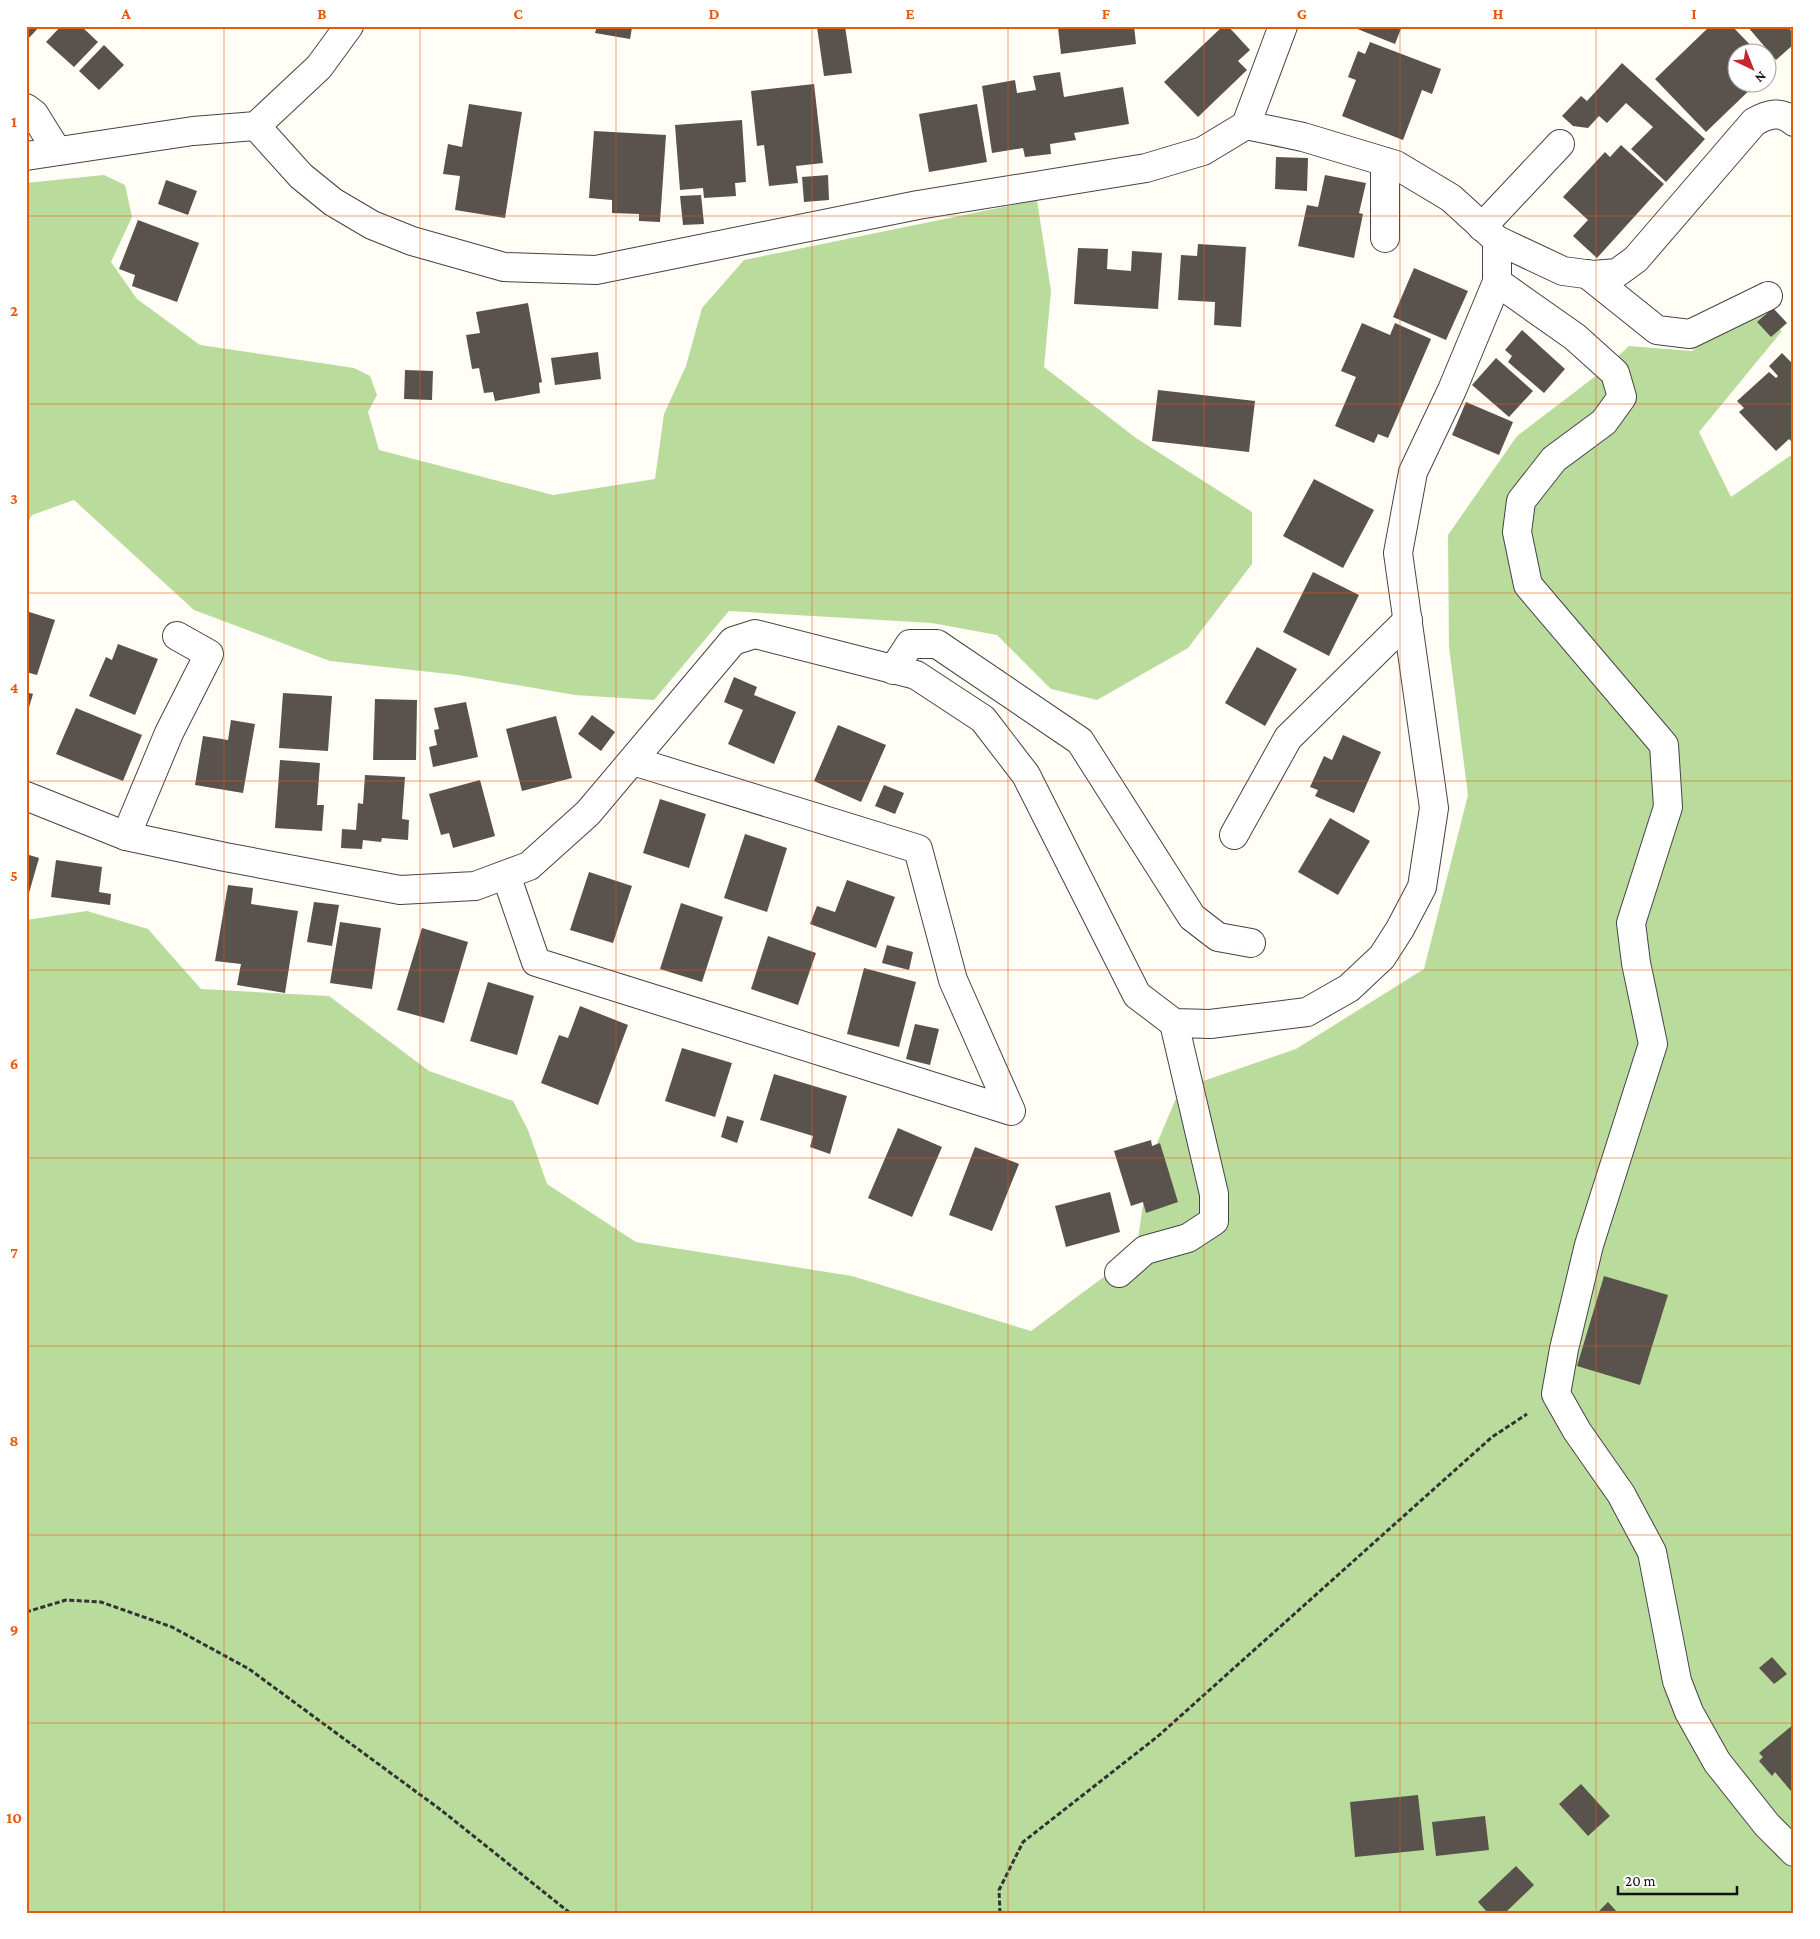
<svg xmlns="http://www.w3.org/2000/svg" width="1820" height="1939" font-family="'Crimson Pro',serif">
<style>
.forest{fill:#b9dc9c}
.building{fill:#5a524d}
.lines{fill:none;stroke-linecap:round;stroke-linejoin:round}
.street-casing{stroke:#444;stroke-width:30}
.path{stroke:#333;stroke-width:3;stroke-dasharray:5 2.5;stroke-linecap:butt}
.street{stroke:#fff;stroke-width:28}
.grid{fill:none;stroke:#e8590c;stroke-width:1;stroke-opacity:0.55}
.neatline{fill:none;stroke:#e8590c;stroke-width:2}
.grid-label{font-size:16px;text-anchor:middle;font-weight:bold;fill:#e8590c}
</style>
<rect width="100%" height="100%" fill="#fffdf5"/>
<g class="forest">
<polygon points="104,175 125,185 132,217 111,262 137,299 200,345 354,368 370,376 377,395 368,412 379,450 553,495 655,479 664,414 686,366 702,308 744,260 1037,200 1051,291 1044,367 1136,438 1252,512 1252,564 1188,648 1097,700 1051,689 997,635 932,623 729,611 654,700 575,695 458,675 330,661 194,610 74,500 32,515 26,526 26,183"/>
<polygon points="1753,304 1782,331 1699,432 1731,497 1794,453 1794,1913 26,1913 26,920 87,911 148,929 201,989 329,996 429,1071 513,1101 528,1130 547,1184 636,1242 852,1276 1031,1331 1136,1253 1149,1162 1180,1089 1296,1049 1424,969 1468,795 1449,647 1448,535 1517,436 1601,372 1629,346 1692,351"/>
</g>
<g class="building">
<polygon points="26,26 40,26 28,39"/>
<polygon points="61,26 81,26 98,42 74,67 46,42"/>
<polygon points="597,26 632,28 630,39 595,33"/>
<polygon points="845,26 852,73 824,76 817,27"/>
<polygon points="1074,26 1134,26 1136,44 1061,54 1058,28"/>
<polygon points="1223,26 1228,26 1250,50 1238,61 1247,70 1198,117 1164,82"/>
<polygon points="1350,26 1402,26 1395,44"/>
<polygon points="1710,26 1732,26 1757,52 1738,52 1738,82 1758,82 1706,132 1655,79"/>
<polygon points="1747,26 1787,26 1794,34 1794,44 1776,60"/>
<polygon points="1370,42 1441,69 1432,94 1422,90 1403,140 1342,116 1356,80 1348,77 1358,51 1365,54"/>
<polygon points="104,45 124,65 99,90 79,71"/>
<polygon points="1622,63 1705,139 1666,182 1631,149 1653,127 1626,103 1607,123 1599,116 1588,128 1573,126 1562,116 1581,96 1587,101"/>
<polygon points="1060,72 1064,97 1123,87 1129,124 1074,133 1076,140 1050,144 1051,154 1025,157 1023,148 992,153 982,86 1015,80 1017,93 1036,90 1033,76"/>
<polygon points="814,84 823,163 796,166 798,183 769,186 764,145 757,146 751,91"/>
<polygon points="469,104 522,112 505,218 455,210 460,176 443,174 448,144 462,147"/>
<polygon points="977,104 987,162 929,172 919,114"/>
<polygon points="742,120 746,182 735,183 736,196 704,198 703,188 680,190 675,125"/>
<polygon points="594,131 666,135 660,222 639,221 639,214 612,213 612,200 589,198"/>
<polygon points="1621,145 1664,184 1597,258 1573,236 1588,220 1563,197 1605,152 1610,157"/>
<polygon points="1276,157 1308,158 1307,191 1275,189"/>
<polygon points="828,175 829,200 804,202 802,177"/>
<polygon points="1325,175 1366,183 1359,213 1363,214 1354,258 1298,246 1307,205 1318,207"/>
<polygon points="166,180 197,191 188,215 158,204"/>
<polygon points="701,195 704,224 683,225 680,196"/>
<polygon points="138,220 199,243 177,302 132,286 135,275 119,269"/>
<polygon points="1198,244 1246,247 1241,327 1214,325 1215,302 1178,300 1181,255 1197,256"/>
<polygon points="1078,248 1108,249 1107,269 1131,271 1132,251 1162,253 1158,309 1074,304"/>
<polygon points="1414,268 1468,291 1446,340 1393,317"/>
<polygon points="528,303 542,382 539,383 540,393 495,401 493,392 484,393 479,368 472,369 466,335 480,333 476,312"/>
<polygon points="1773,308 1787,323 1771,337 1757,322"/>
<polygon points="1362,323 1390,335 1395,323 1431,339 1388,438 1378,434 1374,443 1335,426 1356,377 1341,371"/>
<polygon points="1522,330 1565,369 1544,393 1508,362 1512,356 1505,350"/>
<polygon points="598,352 601,379 555,385 551,358"/>
<polygon points="1782,353 1792,363 1794,361 1794,441 1792,442 1789,439 1776,451 1739,412 1744,408 1737,401 1769,372 1776,378 1778,376 1769,366"/>
<polygon points="1496,358 1533,391 1509,417 1472,385"/>
<polygon points="405,370 433,371 432,400 404,399"/>
<polygon points="1158,390 1255,401 1249,452 1152,441"/>
<polygon points="1466,402 1513,422 1499,455 1452,435"/>
<polygon points="1314,479 1374,510 1343,568 1283,536"/>
<polygon points="1313,572 1359,595 1329,656 1283,632"/>
<polygon points="26,611 55,620 37,675 26,672"/>
<polygon points="118,644 158,659 135,715 89,696 106,657 112,660"/>
<polygon points="1257,647 1297,669 1265,726 1225,703"/>
<polygon points="734,677 757,687 754,695 796,712 774,764 728,744 743,710 724,702"/>
<polygon points="26,692 33,694 27,714 26,714"/>
<polygon points="283,693 332,696 328,751 279,748"/>
<polygon points="375,699 417,700 416,760 373,760"/>
<polygon points="466,702 478,757 433,767 429,747 437,745 434,730 439,729 434,708"/>
<polygon points="76,708 142,735 123,781 56,754"/>
<polygon points="592,715 615,732 601,751 578,734"/>
<polygon points="556,716 572,778 522,791 506,729"/>
<polygon points="231,720 255,724 243,793 195,785 203,736 228,740"/>
<polygon points="838,725 886,745 861,802 814,781"/>
<polygon points="1343,735 1381,752 1354,813 1315,796 1318,790 1310,787 1324,756 1332,760"/>
<polygon points="280,760 320,763 317,805 324,805 322,831 275,828"/>
<polygon points="365,775 405,777 402,819 409,820 408,840 382,838 381,842 363,840 362,849 341,848 342,829 356,830 358,803 363,804"/>
<polygon points="480,780 495,836 453,848 449,833 441,835 429,794"/>
<polygon points="884,785 904,793 895,814 875,806"/>
<polygon points="660,799 706,814 689,868 643,853"/>
<polygon points="1330,818 1370,841 1338,895 1298,872"/>
<polygon points="745,834 787,848 767,912 724,898"/>
<polygon points="26,854 39,858 27,900 26,900"/>
<polygon points="56,860 102,867 99,892 111,894 110,905 51,897"/>
<polygon points="589,872 632,886 613,943 570,930"/>
<polygon points="847,880 895,897 876,948 810,924 817,906 835,912"/>
<polygon points="228,885 253,888 251,904 298,911 285,993 237,985 241,964 215,961"/>
<polygon points="314,902 339,905 332,946 307,942"/>
<polygon points="681,903 723,917 702,982 660,969"/>
<polygon points="340,922 381,928 372,989 330,983"/>
<polygon points="422,928 468,942 444,1023 397,1010"/>
<polygon points="768,936 816,953 798,1005 751,989"/>
<polygon points="887,945 913,952 909,970 882,963"/>
<polygon points="864,968 916,982 899,1047 847,1034"/>
<polygon points="488,982 534,996 517,1055 470,1041"/>
<polygon points="580,1006 628,1025 598,1105 541,1083 559,1035 568,1038"/>
<polygon points="915,1024 939,1029 930,1065 906,1059"/>
<polygon points="682,1048 732,1063 715,1117 665,1101"/>
<polygon points="774,1074 847,1096 830,1154 810,1147 813,1136 760,1120"/>
<polygon points="727,1116 744,1121 737,1143 721,1137"/>
<polygon points="898,1128 942,1147 912,1217 868,1198"/>
<polygon points="1151,1140 1152,1146 1160,1143 1178,1202 1146,1213 1143,1202 1131,1206 1114,1151"/>
<polygon points="975,1147 1019,1164 992,1231 949,1215"/>
<polygon points="1110,1192 1120,1232 1066,1247 1055,1206"/>
<polygon points="1604,1276 1668,1295 1640,1385 1577,1366"/>
<polygon points="1772,1657 1787,1674 1774,1684 1759,1668"/>
<polygon points="1794,1724 1794,1788 1791,1791 1775,1772 1772,1776 1759,1761 1763,1757 1759,1753"/>
<polygon points="1581,1784 1610,1816 1588,1836 1559,1804"/>
<polygon points="1418,1795 1424,1850 1355,1857 1350,1802"/>
<polygon points="1485,1816 1489,1850 1436,1856 1432,1822"/>
<polygon points="1516,1866 1534,1885 1505,1913 1488,1913 1478,1902"/>
<polygon points="1608,1902 1618,1913 1597,1913"/>
</g>
<g class="lines">
<defs>
<g id="street">
<polyline points="26,108 34,114 57,151"/>
<path d="M1246,125L1303,137L1396,165L1451,198L1497,240L1563,271L1593,275L1617,273L1636,259L1754,122C1768,114 1781,110 1794,122"/>
<polyline points="256,126 301,176 333,202 372,225 412,241 504,267 596,270 918,205 1146,168 1203,151 1246,125 1283,26"/>
<polyline points="26,156 193,131 256,126 319,67 349,26"/>
<polyline points="1482,227 1560,144"/>
<polyline points="1385,238 1385,162"/>
<polyline points="1587,274 1657,330 1690,334 1768,296"/>
<polyline points="1497,282 1575,337 1615,373 1622,397 1604,422 1554,459 1521,501 1517,532 1528,585 1664,745 1668,807 1631,923 1636,963 1653,1044 1589,1245 1564,1349 1556,1394 1577,1431 1621,1494 1652,1552 1677,1681 1689,1712 1717,1762 1767,1825 1794,1852"/>
<polyline points="893,670 910,644 937,644 1080,741 1192,917 1218,937 1251,943"/>
<polyline points="26,796 126,836 225,857 400,890 475,886 529,866 588,813 733,641 755,634 916,675 983,719 1026,775 1137,995 1174,1023 1210,1024 1307,1012 1349,988 1382,957 1400,929 1422,887 1434,808 1398,553 1413,472 1452,390 1497,282 1497,240"/>
<polyline points="1234,835 1288,738 1408,620"/>
<polyline points="126,836 169,733 209,654 177,636"/>
<polyline points="506,875 536,962 1011,1111 953,980 918,849 633,761"/>
<polyline points="1119,1273 1145,1250 1188,1238 1214,1221 1214,1194 1174,1023"/>
</g>
</defs>
<use href="#street" class="street-casing"/>
<g class="path">
<polyline points="26,1612 66,1600 101,1602 172,1627 249,1669 441,1810 570,1913"/>
<polyline points="1000,1913 999,1890 1023,1842 1157,1737 1492,1437 1527,1414"/>
</g>
<use href="#street" class="street"/>
</g>
<path class="grid" d="M224,26V1913M420,26V1913M616,26V1913M812,26V1913M1008,26V1913M1204,26V1913M1400,26V1913M1596,26V1913M26,216H1794M26,404H1794M26,593H1794M26,781H1794M26,970H1794M26,1158H1794M26,1346H1794M26,1535H1794M26,1723H1794"/>
<rect width="1820" height="1939" fill="none" stroke="#ffffff" stroke-width="55"/>
<g transform="translate(1752 68) rotate(137)"><circle r="24" fill="#ffffff" stroke="#a0a0a0"/>
<path d="M0-4L9 19L0 12L-9 19Z" fill="#c4262e"/>
<text y="-8" font-size="14" font-weight="bold" text-anchor="middle" fill="#111111">N</text>
</g>
<path d="M1618 1886v8h119v-8" fill="none" stroke="#111111" stroke-width="2.5"/>
<text x="1625" y="1886" font-size="15" fill="#111111" stroke="#ffffff" stroke-width="4" paint-order="stroke">20 m</text>
<rect x="28" y="28" width="1764" height="1884" class="neatline"/>
<g class="grid-label">
<text x="126" y="19">A</text>
<text x="322" y="19">B</text>
<text x="518" y="19">C</text>
<text x="714" y="19">D</text>
<text x="910" y="19">E</text>
<text x="1106" y="19">F</text>
<text x="1302" y="19">G</text>
<text x="1498" y="19">H</text>
<text x="1694" y="19">I</text>
<text x="14" y="127">1</text>
<text x="14" y="316">2</text>
<text x="14" y="504">3</text>
<text x="14" y="693">4</text>
<text x="14" y="881">5</text>
<text x="14" y="1069">6</text>
<text x="14" y="1258">7</text>
<text x="14" y="1446">8</text>
<text x="14" y="1635">9</text>
<text x="14" y="1823">10</text>
</g>
</svg>
